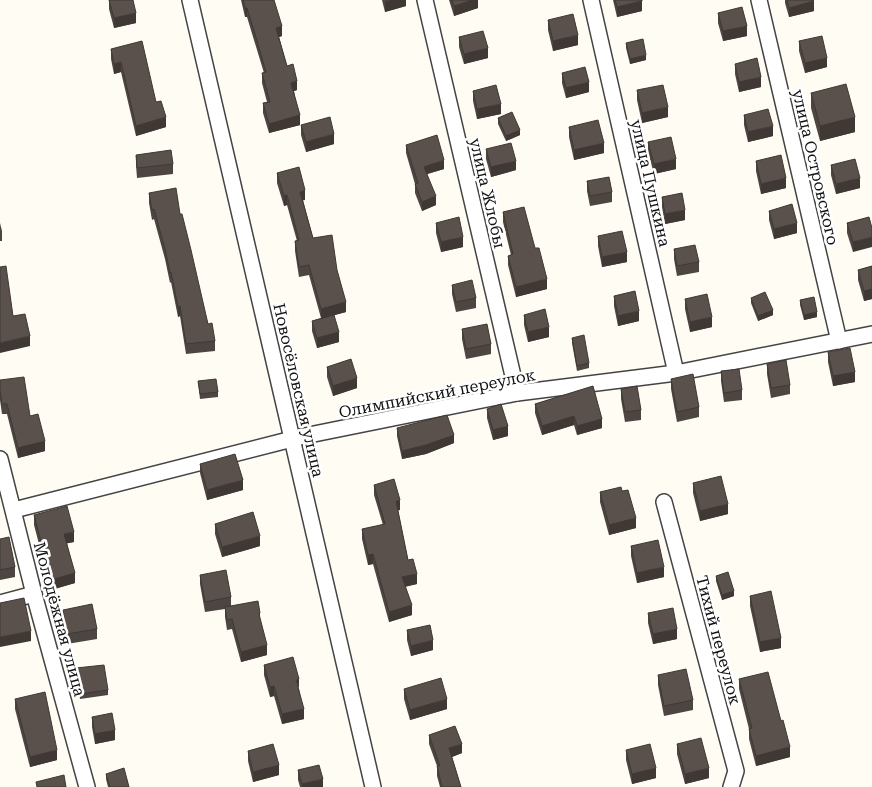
<svg xmlns="http://www.w3.org/2000/svg" width="872" height="787" font-family="'Roboto Serif',serif">
<style>
.lines{fill:none;stroke-linecap:round;stroke-linejoin:round}
.minor-casing{stroke:#444;stroke-width:18}
.minor{stroke:#fff;stroke-width:15}
.wall{fill:#4d4541}
.shaded-wall{fill:#3f3835}
.building{fill:#5a504c;stroke:#3f3835}
.labels{text-anchor:middle;stroke-width:5;stroke-linejoin:round;paint-order:stroke}
.street-label{font-size:16px;fill:#111;stroke:#fff}
</style>
<rect width="100%" height="100%" fill="#fffcf4"/>
<g class="lines">
<defs>
<g id="minor">
<polyline points="190,0 373,787"/>
<polyline points="425,0 517,393"/>
<polyline points="591,0 676,373"/>
<polyline points="759,0 839,341"/>
<polyline points="0,459 34,594 87,787"/>
<polyline points="664,502 736,771 731,787"/>
<polyline points="14,510 304,436 517,393 676,373 872,334"/>
<polyline points="0,603 34,594"/>
</g>
</defs>
<use href="#minor" class="minor-casing"/>
<use href="#minor" class="minor"/>
</g>
<g class="wall">
<polygon points="109,0 136,23 114,28 109,9"/>
<polygon points="241,0 274,0 282,36 279,37 287,66 297,90 294,91 300,125 269,133 263,113 263,103 267,102 262,83 262,73 264,73 247,17 245,17"/>
<polygon points="382,0 406,0 406,6 385,12"/>
<polygon points="449,0 478,0 478,8 454,16"/>
<polygon points="613,0 642,0 642,11 617,17"/>
<polygon points="785,0 813,0 814,11 789,17 785,3"/>
<polygon points="718,13 747,36 723,41 718,23"/>
<polygon points="548,20 578,45 553,51 548,30"/>
<polygon points="459,37 488,58 464,64 459,47"/>
<polygon points="799,41 827,67 805,73 799,51"/>
<polygon points="626,43 646,60 630,64 626,48"/>
<polygon points="111,49 166,127 136,136 121,72 114,74 111,59"/>
<polygon points="735,64 761,87 739,92 735,74"/>
<polygon points="562,73 589,92 566,98 562,83"/>
<polygon points="637,90 668,117 642,123 637,100"/>
<polygon points="473,91 501,114 477,119 473,101"/>
<polygon points="811,93 855,132 820,141 811,108"/>
<polygon points="744,115 773,136 748,142 744,125"/>
<polygon points="498,118 520,135 506,141 498,124"/>
<polygon points="301,125 334,144 306,152 301,135"/>
<polygon points="569,127 604,153 574,160 569,137"/>
<polygon points="648,142 676,169 654,174 648,152"/>
<polygon points="406,145 444,169 427,174 436,205 422,211 415,193 415,184 406,153"/>
<polygon points="486,149 516,170 491,177 486,159"/>
<polygon points="136,155 173,164 173,174 137,178 136,165"/>
<polygon points="756,161 786,188 761,194 756,171"/>
<polygon points="831,165 860,188 836,194 831,175"/>
<polygon points="277,173 305,200 303,200 313,238 337,270 346,312 334,315 339,342 317,348 312,331 312,321 321,318 309,275 299,277 295,251 295,241 297,241 287,205 284,206 277,183"/>
<polygon points="587,181 612,192 612,202 590,206 587,191"/>
<polygon points="149,193 180,214 208,324 215,341 215,351 186,354 180,316 178,317 171,282 170,283 165,259 154,219 152,220 149,203"/>
<polygon points="662,197 685,220 665,224 662,207"/>
<polygon points="769,211 797,233 774,239 769,220"/>
<polygon points="503,212 547,289 516,297 508,265 508,256 511,255 503,222"/>
<polygon points="869,217 853,252 847,233 847,223"/>
<polygon points="0,223 2,231 2,241 0,241"/>
<polygon points="436,223 463,247 441,252 436,233"/>
<polygon points="598,236 627,262 602,267 598,246"/>
<polygon points="674,249 699,262 699,272 677,276 674,259"/>
<polygon points="872,266 872,299 864,301 858,280 858,270"/>
<polygon points="452,285 476,298 476,308 456,312 452,294"/>
<polygon points="614,296 639,321 618,326 614,306"/>
<polygon points="751,298 773,315 758,321 751,303"/>
<polygon points="685,299 712,327 690,332 685,309"/>
<polygon points="800,300 817,317 804,320 800,305"/>
<polygon points="524,315 549,337 528,342 524,325"/>
<polygon points="462,329 491,344 491,354 466,359 462,339"/>
<polygon points="572,338 589,363 589,368 577,371 572,343"/>
<polygon points="828,352 855,382 833,386 828,362"/>
<polygon points="767,364 790,385 790,394 771,398 767,374"/>
<polygon points="327,367 357,388 333,396 327,377"/>
<polygon points="721,371 742,390 742,400 724,402 721,381"/>
<polygon points="671,379 699,407 699,417 677,422 671,389"/>
<polygon points="0,380 30,416 45,451 18,458 7,414 2,414 0,400"/>
<polygon points="198,381 218,392 218,397 200,399"/>
<polygon points="593,386 602,428 577,435 574,425 542,435 535,413 535,404"/>
<polygon points="621,389 641,410 641,420 625,422 621,399"/>
<polygon points="487,409 508,436 493,440 487,418"/>
<polygon points="397,428 454,443 426,454 402,459 397,436"/>
<polygon points="200,464 243,490 207,500 200,473"/>
<polygon points="693,483 728,514 700,521 693,493"/>
<polygon points="374,485 400,510 398,510 408,560 417,584 405,587 412,615 389,622 373,564 368,565 362,539 362,529 383,525 374,495"/>
<polygon points="622,491 636,528 609,535 600,502 600,492"/>
<polygon points="34,515 74,542 67,543 75,583 51,590 34,525"/>
<polygon points="215,524 260,546 222,557 215,534"/>
<polygon points="0,539 15,567 15,577 0,580"/>
<polygon points="631,546 664,577 637,583 631,556"/>
<polygon points="200,575 231,597 231,606 260,613 260,620 267,655 241,662 232,629 227,630 225,617 225,609 205,612 200,584"/>
<polygon points="716,576 734,596 722,600 716,581"/>
<polygon points="750,596 781,648 760,652 750,606"/>
<polygon points="63,610 97,629 97,639 67,644 63,620"/>
<polygon points="648,613 677,639 653,644 648,623"/>
<polygon points="407,630 433,650 411,656 407,640"/>
<polygon points="264,665 299,689 304,719 282,724 274,696 270,697 264,675"/>
<polygon points="76,668 108,690 108,695 80,699"/>
<polygon points="658,675 693,700 693,710 664,716 658,685"/>
<polygon points="739,679 781,721 790,757 756,766 749,739 749,729 739,689"/>
<polygon points="404,689 447,709 410,720 404,699"/>
<polygon points="15,699 57,760 30,767 15,709"/>
<polygon points="92,717 115,740 95,744 92,727"/>
<polygon points="429,735 462,753 452,757 461,787 440,787 437,776 437,766 429,744"/>
<polygon points="677,744 709,778 685,784 677,754"/>
<polygon points="626,750 656,778 632,784 626,760"/>
<polygon points="248,751 279,775 253,782 248,761"/>
<polygon points="298,770 323,787 300,787 298,780"/>
<polygon points="106,774 129,787 108,787 106,779"/>
</g>
<g class="shaded-wall">
<polygon points="391,0 406,0 406,6 385,12 385,2"/>
<polygon points="473,0 478,0 478,8 454,16 454,6"/>
<polygon points="642,1 642,11 617,17 617,7"/>
<polygon points="814,1 814,11 789,17 789,8"/>
<rect x="245" y="8" width="2" height="9"/>
<polygon points="136,13 136,23 114,28 114,18"/>
<polygon points="282,26 282,36 276,38 276,28"/>
<polygon points="747,26 747,36 723,41 723,31"/>
<polygon points="578,35 578,45 553,51 553,41"/>
<polygon points="488,48 488,58 464,64 464,54"/>
<polygon points="646,55 646,60 630,64 630,59"/>
<polygon points="827,58 827,67 805,73 805,63"/>
<polygon points="121,62 121,72 114,74 114,64"/>
<polygon points="761,77 761,87 739,92 739,82"/>
<polygon points="297,81 297,90 291,92 291,83"/>
<polygon points="589,82 589,92 566,98 566,88"/>
<polygon points="501,104 501,114 477,119 477,109"/>
<polygon points="668,107 668,117 642,123 642,113"/>
<polygon points="300,115 300,125 269,133 269,124"/>
<polygon points="166,117 166,127 136,136 136,126"/>
<polygon points="855,117 855,132 820,141 820,126"/>
<polygon points="773,126 773,136 748,142 748,132"/>
<polygon points="520,130 520,135 506,141 506,136"/>
<polygon points="334,134 334,144 306,152 306,142"/>
<polygon points="604,143 604,153 574,160 574,150"/>
<polygon points="676,159 676,169 654,174 654,164"/>
<polygon points="444,160 444,169 424,175 424,167"/>
<polygon points="516,161 516,170 491,177 491,167"/>
<polygon points="786,178 786,188 761,194 761,184"/>
<polygon points="860,178 860,188 836,194 836,184"/>
<polygon points="305,190 305,200 300,201 300,192"/>
<polygon points="287,195 287,205 284,206 284,196"/>
<polygon points="436,196 436,205 422,211 422,202"/>
<polygon points="685,210 685,220 665,224 665,214"/>
<polygon points="797,223 797,233 774,239 774,229"/>
<polygon points="463,237 463,247 441,252 441,242"/>
<polygon points="872,237 872,247 853,252 853,242"/>
<polygon points="627,252 627,262 602,267 602,257"/>
<polygon points="547,279 547,289 516,297 516,287"/>
<polygon points="872,289 872,299 864,301 864,291"/>
<polygon points="346,302 346,312 321,319 321,309"/>
<polygon points="180,306 180,316 178,317 178,307"/>
<polygon points="773,310 773,315 758,321 758,316"/>
<polygon points="639,311 639,321 618,326 618,316"/>
<polygon points="817,312 817,317 804,320 804,315"/>
<polygon points="712,317 712,327 690,332 690,322"/>
<polygon points="549,327 549,337 528,342 528,332"/>
<polygon points="339,332 339,342 317,348 317,338"/>
<polygon points="30,336 30,346 0,353 0,343"/>
<polygon points="855,372 855,382 833,386 833,376"/>
<polygon points="357,378 357,388 333,396 333,386"/>
<polygon points="574,416 574,425 542,435 542,426"/>
<polygon points="602,419 602,428 577,435 577,426"/>
<polygon points="508,426 508,436 493,440 493,430"/>
<polygon points="454,435 454,443 426,454 402,459 402,451"/>
<polygon points="45,441 45,451 18,458 18,448"/>
<polygon points="243,480 243,490 207,500 207,490"/>
<polygon points="400,500 400,510 396,511 396,501"/>
<polygon points="728,504 728,514 700,521 700,511"/>
<polygon points="636,518 636,528 609,535 609,525"/>
<polygon points="74,532 74,542 64,544 64,534"/>
<polygon points="260,536 260,546 222,557 222,547"/>
<polygon points="373,554 373,564 368,565 368,555"/>
<polygon points="664,567 664,577 637,583 637,573"/>
<polygon points="75,573 75,583 51,590 51,580"/>
<polygon points="417,574 417,584 402,587 402,577"/>
<polygon points="734,591 734,596 722,600 722,595"/>
<polygon points="412,605 412,615 389,622 389,612"/>
<polygon points="677,629 677,639 653,644 653,634"/>
<polygon points="31,631 31,641 0,647 0,637"/>
<polygon points="781,638 781,648 760,652 760,642"/>
<polygon points="433,640 433,650 411,656 411,646"/>
<polygon points="267,645 267,655 241,662 241,652"/>
<polygon points="299,679 299,689 296,680"/>
<polygon points="274,686 274,696 270,697 270,687"/>
<polygon points="447,699 447,709 410,720 410,710"/>
<polygon points="304,709 304,719 282,724 282,714"/>
<polygon points="115,730 115,740 95,744 95,734"/>
<polygon points="462,744 462,753 449,758 449,748"/>
<polygon points="790,747 790,757 756,766 756,756"/>
<polygon points="57,750 57,760 30,767 30,757"/>
<polygon points="279,765 279,775 253,782 253,772"/>
<polygon points="656,768 656,778 632,784 632,774"/>
<polygon points="709,768 709,778 685,784 685,774"/>
<polygon points="323,779 323,787 302,787 302,784"/>
</g>
<g class="building">
<polygon points="109,0 133,0 136,13 114,18"/>
<polygon points="243,0 274,0 282,26 276,28 287,66 293,64 297,81 291,83 300,115 269,124 263,103 270,102 262,73 266,72 255,34 247,8 245,8"/>
<polygon points="452,0 473,0 454,6"/>
<polygon points="615,0 642,0 642,1 617,7"/>
<polygon points="787,0 813,0 814,1 789,8"/>
<polygon points="742,7 747,26 723,31 718,13"/>
<polygon points="573,14 578,35 553,41 548,20"/>
<polygon points="483,31 488,48 464,54 459,37"/>
<polygon points="822,36 827,58 805,63 799,41"/>
<polygon points="643,39 646,55 630,59 626,43"/>
<polygon points="142,41 156,102 161,101 166,117 136,126 121,62 114,64 111,49"/>
<polygon points="757,58 761,77 739,82 735,64"/>
<polygon points="585,67 589,82 566,88 562,73"/>
<polygon points="846,84 855,117 820,126 811,93"/>
<polygon points="496,85 501,104 477,109 473,91"/>
<polygon points="663,85 668,107 642,113 637,90"/>
<polygon points="768,109 773,126 748,132 744,115"/>
<polygon points="512,112 520,130 506,136 498,118"/>
<polygon points="330,117 334,134 306,142 301,125"/>
<polygon points="598,120 604,143 574,150 569,127"/>
<polygon points="437,135 444,160 424,167 436,196 422,202 415,184 418,183 406,145"/>
<polygon points="671,137 676,159 654,164 648,142"/>
<polygon points="511,143 516,161 491,167 486,149"/>
<polygon points="171,150 173,164 137,168 136,155"/>
<polygon points="781,155 786,178 761,184 756,161"/>
<polygon points="855,159 860,178 836,184 831,165"/>
<polygon points="299,167 305,190 300,192 313,238 332,235 337,270 346,302 321,309 309,265 299,267 295,241 299,240 287,195 284,196 277,173"/>
<polygon points="609,177 612,192 590,196 587,181"/>
<polygon points="176,188 180,214 182,214 191,250 208,324 212,323 215,341 186,344 180,306 178,307 171,272 170,273 165,249 154,209 152,210 149,193"/>
<polygon points="682,193 685,210 665,214 662,197"/>
<polygon points="792,204 797,223 774,229 769,211"/>
<polygon points="524,207 535,248 539,248 547,279 516,287 508,256 513,254 503,212"/>
<polygon points="459,217 463,237 441,242 436,223"/>
<polygon points="869,217 872,228 872,237 853,242 847,223"/>
<polygon points="622,231 627,252 602,257 598,236"/>
<polygon points="695,245 699,262 677,266 674,249"/>
<polygon points="6,266 13,316 25,314 30,336 0,343 0,267"/>
<polygon points="872,266 872,289 864,291 858,270"/>
<polygon points="472,280 476,298 456,302 452,285"/>
<polygon points="635,291 639,311 618,316 614,296"/>
<polygon points="765,292 773,310 758,316 751,298"/>
<polygon points="707,294 712,317 690,322 685,299"/>
<polygon points="814,297 817,312 804,315 800,300"/>
<polygon points="545,309 549,327 528,332 524,315"/>
<polygon points="334,315 339,332 317,338 312,321"/>
<polygon points="487,324 491,344 466,349 462,329"/>
<polygon points="584,335 589,363 577,366 572,338"/>
<polygon points="850,348 855,372 833,376 828,352"/>
<polygon points="351,359 357,378 333,386 327,367"/>
<polygon points="786,360 790,385 771,388 767,364"/>
<polygon points="739,369 742,390 724,393 721,371"/>
<polygon points="693,374 699,407 677,412 671,379"/>
<polygon points="24,377 30,416 38,414 45,441 18,448 7,404 2,404 0,391 0,380"/>
<polygon points="216,379 218,392 200,394 198,381"/>
<polygon points="593,386 602,419 577,426 574,416 542,426 535,404"/>
<polygon points="637,386 641,410 625,412 621,389"/>
<polygon points="501,404 508,426 493,430 487,409"/>
<polygon points="447,415 454,435 426,445 402,451 397,428"/>
<polygon points="235,454 243,480 207,490 200,464"/>
<polygon points="721,476 728,504 700,511 693,483"/>
<polygon points="394,479 400,500 396,501 408,560 413,559 417,574 402,577 412,605 389,612 373,554 368,555 362,529 385,524 374,485"/>
<polygon points="621,487 622,491 628,490 636,518 609,525 600,492"/>
<polygon points="67,506 74,532 64,534 75,573 51,580 34,515"/>
<polygon points="253,512 260,536 222,547 215,524"/>
<polygon points="9,537 15,567 0,570 0,539"/>
<polygon points="658,540 664,567 637,573 631,546"/>
<polygon points="226,570 231,597 205,602 200,575"/>
<polygon points="728,572 734,591 722,595 716,576"/>
<polygon points="771,591 781,638 760,642 750,596"/>
<polygon points="24,598 31,631 0,637 0,603"/>
<polygon points="258,601 260,613 259,614 267,645 241,652 232,619 227,620 225,607"/>
<polygon points="92,604 97,629 67,634 63,610"/>
<polygon points="673,608 677,629 653,634 648,613"/>
<polygon points="430,625 433,640 411,646 407,630"/>
<polygon points="293,657 299,679 296,680 304,709 282,714 274,686 270,687 264,665"/>
<polygon points="104,665 108,690 80,694 76,668"/>
<polygon points="686,669 693,700 664,706 658,675"/>
<polygon points="768,672 781,721 783,720 790,747 756,756 749,729 752,728 739,679"/>
<polygon points="441,678 447,699 410,710 404,689"/>
<polygon points="45,692 57,750 30,757 15,699"/>
<polygon points="112,713 115,730 95,734 92,717"/>
<polygon points="455,726 462,744 449,748 461,787 442,787 437,766 440,766 429,735"/>
<polygon points="701,738 709,768 685,774 677,744"/>
<polygon points="273,744 279,765 253,772 248,751"/>
<polygon points="650,744 656,768 632,774 626,750"/>
<polygon points="319,765 323,779 302,784 298,770"/>
<polygon points="124,768 129,787 110,787 106,774"/>
<polygon points="64,775 66,787 37,787 36,782"/>
</g>
<g class="labels">
<g class="street-label">
<text transform="translate(816 167) rotate(77)" y="6">улица Островского</text>
<text transform="translate(651 183) rotate(77)" y="6">улица Пушкина</text>
<text transform="translate(488 193) rotate(77)" y="6">улица Жлобы</text>
<text transform="translate(299 390) rotate(77)" y="6">Новосёловская улица</text>
<text transform="translate(437 393) rotate(-11)" y="6">Олимпийский переулок</text>
<text transform="translate(60 619) rotate(75)" y="6">Молодёжная улица</text>
<text transform="translate(719 640) rotate(75)" y="6">Тихий переулок</text>
</g>
</g>
</svg>
